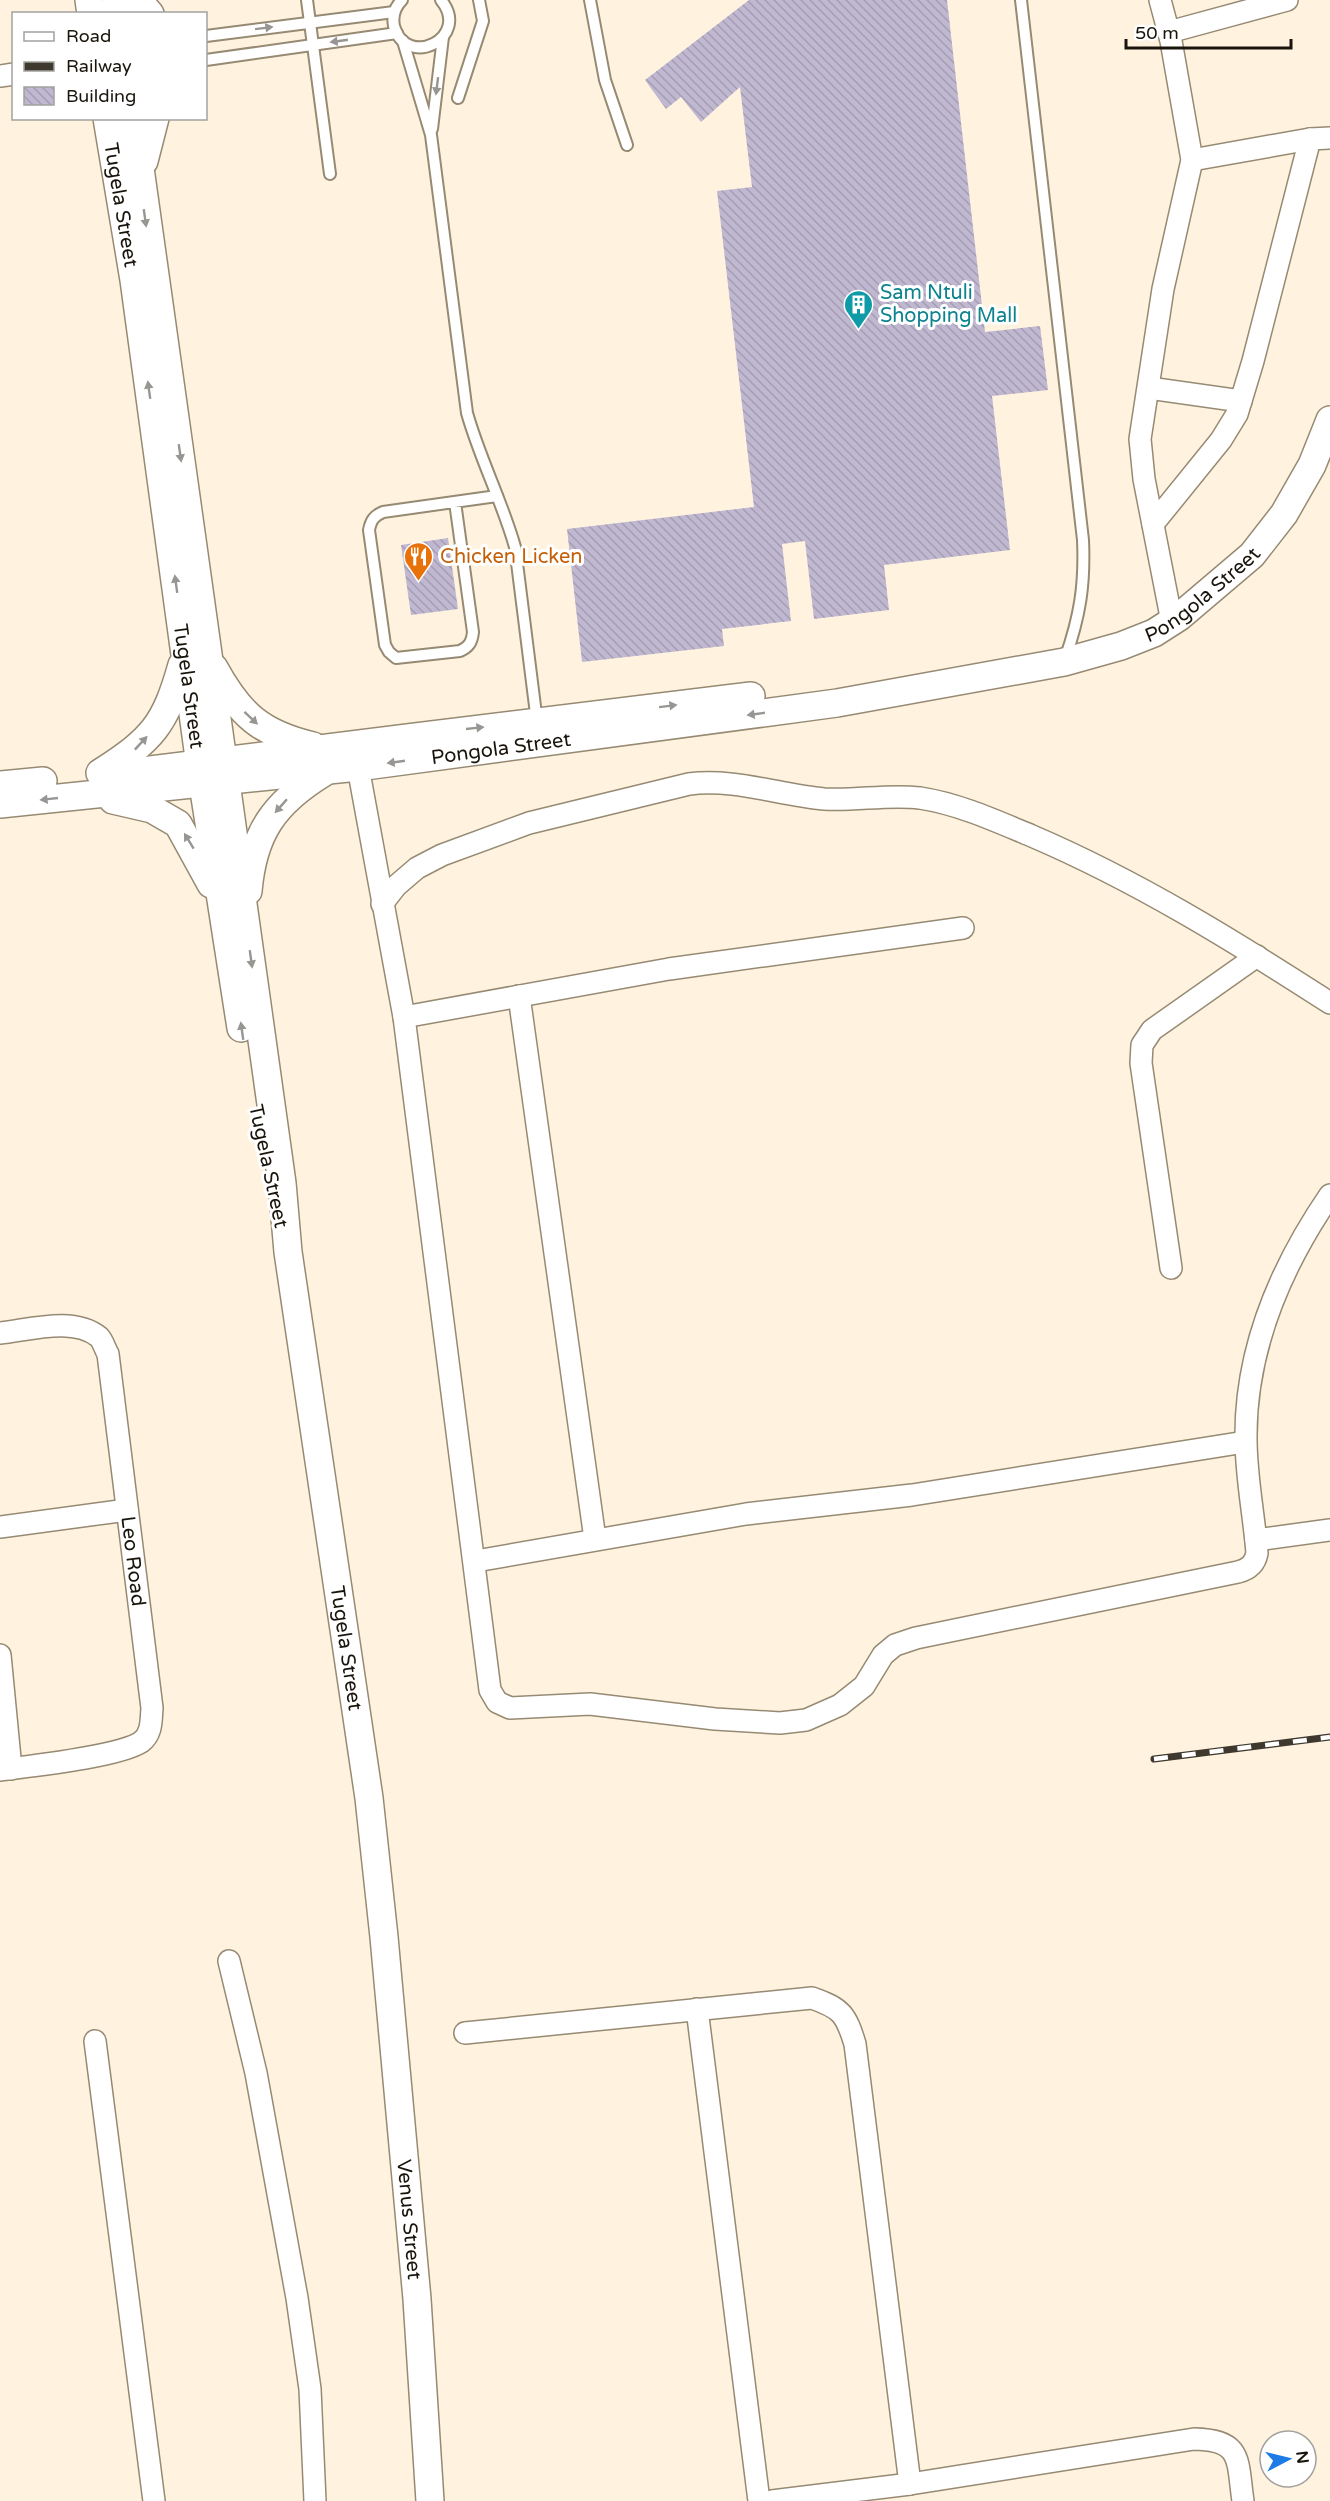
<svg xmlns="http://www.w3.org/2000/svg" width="1330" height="2501" font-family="'Varela Round',sans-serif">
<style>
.building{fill:url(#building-back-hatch)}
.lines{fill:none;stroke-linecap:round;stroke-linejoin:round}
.service-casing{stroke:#978a73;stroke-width:14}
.minor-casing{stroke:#978a73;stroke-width:24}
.tertiary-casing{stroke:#978a73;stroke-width:30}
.service{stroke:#fff;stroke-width:10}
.minor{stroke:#fff;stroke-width:21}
.tertiary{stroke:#fff;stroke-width:27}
.rail-casing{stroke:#3e382e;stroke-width:7}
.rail{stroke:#fff;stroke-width:4.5;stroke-dasharray:14;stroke-linecap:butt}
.oneway{fill:#989692}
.labels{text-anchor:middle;stroke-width:6;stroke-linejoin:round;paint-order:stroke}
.street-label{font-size:20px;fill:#1a150c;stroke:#fff}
.culture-label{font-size:20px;fill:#0d838f;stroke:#fff;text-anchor:start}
.food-label{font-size:20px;fill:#c56008;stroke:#fff;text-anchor:start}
</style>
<defs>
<pattern id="building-back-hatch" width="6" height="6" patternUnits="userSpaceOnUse" patternTransform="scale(1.5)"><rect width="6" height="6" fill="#c0b8d1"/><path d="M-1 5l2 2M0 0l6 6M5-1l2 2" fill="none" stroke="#a49db2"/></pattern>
</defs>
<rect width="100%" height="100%" fill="#fff3e0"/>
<g class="building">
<polygon points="749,0 947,0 985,332 1040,326 1048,390 992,396 1010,550 884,565 889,610 814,619 805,541 782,544 791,621 722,629 724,646 582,662 567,529 754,507 717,191 752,187 740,87 701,122 681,97 666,109 645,80"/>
<polygon points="448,538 458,609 411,615 401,545"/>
</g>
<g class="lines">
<defs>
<g id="service">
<polyline points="307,0 330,174"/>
<path d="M402,0C395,7 392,16 394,26C406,70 472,38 441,0"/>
<polyline points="590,0 605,80 627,145"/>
<path d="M1021,0L1083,540C1085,585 1080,616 1065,659"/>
<polyline points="206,36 394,12"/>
<path d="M403,41L431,135L467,413C480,459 502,501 515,547L537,722"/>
<polyline points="206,60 397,33"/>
<polyline points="458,98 483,21 479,0"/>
<polyline points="432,129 443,37"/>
<path d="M455,502L473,632C472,642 469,647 460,651L396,658L389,652L385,645L369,530C371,520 374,516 383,512L497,496"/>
</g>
<g id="minor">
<polyline points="1160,0 1171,41 1192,160 1163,289 1140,439 1144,479 1172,622"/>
<polyline points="1169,32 1287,0"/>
<polyline points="0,76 14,74"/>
<polyline points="1192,160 1310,139 1330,138"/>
<polyline points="1149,388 1241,401"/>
<polyline points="1153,524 1221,440 1237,414 1253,361 1310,139"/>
<path d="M358,767L404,1017L490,1690L497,1702L510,1708L590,1704L715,1719L780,1723L806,1720L840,1705L864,1686L883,1655L895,1645L916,1638L1238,1572C1249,1569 1255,1564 1257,1553C1254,1515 1246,1477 1246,1439C1245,1349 1280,1268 1330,1195"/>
<path d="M382,904L396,886L417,868L442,855L529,823L689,784C733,778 780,795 824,799C856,801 889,794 920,798C959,804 996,821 1032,836C1137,881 1234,941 1330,1003"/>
<polyline points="519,996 595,1539"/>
<polyline points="404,1017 669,969 963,928"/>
<polyline points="1171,1268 1141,1063 1142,1045 1152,1030 1257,956"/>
<path id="s1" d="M0,1333C29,1330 74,1316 99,1337C103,1341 105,1349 108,1354L152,1708C151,1721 152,1734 141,1742C118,1757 30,1766 0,1770"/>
<polyline points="0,1527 127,1510"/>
<polyline points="1256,1540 1330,1530"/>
<polyline points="476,1561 746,1514 912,1495 1245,1442"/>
<polyline points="0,1655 11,1769"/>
<polyline points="229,1961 256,2073 297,2298 310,2389 315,2501"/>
<polyline points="697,2009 759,2501"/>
<path d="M465,2033L812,1998C841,2008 846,2014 855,2044L910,2484"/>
<polyline points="95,2041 154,2501"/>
<path d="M772,2501L910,2484L1194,2439C1243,2440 1237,2460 1243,2501"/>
</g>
<g id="tertiary">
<polyline points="89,0 91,14"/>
<polyline points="116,0 117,14"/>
<polyline points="138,0 150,14"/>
<path id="s2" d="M107,118L134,280L200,765L241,1028"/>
<path id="s3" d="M133,118L282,1183L288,1252L369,1798L384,1937L417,2299L430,2501"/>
<polyline points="144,161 155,118"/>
<path d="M214,668C239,714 261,734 313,746"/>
<path d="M100,773C153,739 165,725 182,665"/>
<path d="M102,776C318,749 535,722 751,696"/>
<polyline points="0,785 43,781"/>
<polyline points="113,800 152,809 178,824 211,884"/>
<path id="s4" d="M0,804L358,767L837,703L1064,662L1121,646L1154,633L1179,617L1252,555L1284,514L1312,465L1330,420"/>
<path d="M248,891C253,833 274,803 323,773"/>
</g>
</defs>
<use href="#service" class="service-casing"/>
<use href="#minor" class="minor-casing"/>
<use href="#tertiary" class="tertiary-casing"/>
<use href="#service" class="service"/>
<use href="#minor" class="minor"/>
<use href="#tertiary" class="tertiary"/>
<defs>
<polyline id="rail" points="1154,1759 1330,1737"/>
</defs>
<use href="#rail" class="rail-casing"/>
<use href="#rail" class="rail"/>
</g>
<defs><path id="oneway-solid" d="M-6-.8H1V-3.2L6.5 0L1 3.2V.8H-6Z" transform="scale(1.5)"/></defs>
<g class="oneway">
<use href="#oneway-solid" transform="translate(264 28) rotate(-7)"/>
<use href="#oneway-solid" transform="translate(339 41) rotate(172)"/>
<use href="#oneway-solid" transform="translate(437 86) rotate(97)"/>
<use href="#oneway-solid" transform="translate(145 218) rotate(82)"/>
<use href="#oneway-solid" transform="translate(149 390) rotate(-98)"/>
<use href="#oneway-solid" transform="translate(180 453) rotate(82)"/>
<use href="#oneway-solid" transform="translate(176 584) rotate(-98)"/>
<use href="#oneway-solid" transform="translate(668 706) rotate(-7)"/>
<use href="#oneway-solid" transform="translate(756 714) rotate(172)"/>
<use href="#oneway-solid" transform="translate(251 718) rotate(43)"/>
<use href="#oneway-solid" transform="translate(475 728) rotate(-6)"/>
<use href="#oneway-solid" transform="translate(141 743) rotate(-47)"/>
<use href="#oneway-solid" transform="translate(396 762) rotate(172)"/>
<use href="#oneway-solid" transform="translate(49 799) rotate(174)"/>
<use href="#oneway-solid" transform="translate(281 806) rotate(131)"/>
<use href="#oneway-solid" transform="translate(189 841) rotate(-121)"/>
<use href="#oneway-solid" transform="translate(251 959) rotate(82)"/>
<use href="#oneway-solid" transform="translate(242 1031) rotate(-98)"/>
</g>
<defs>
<symbol id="building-pin" viewBox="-11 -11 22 30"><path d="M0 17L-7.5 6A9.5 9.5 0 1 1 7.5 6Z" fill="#0f9aa8" stroke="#fff"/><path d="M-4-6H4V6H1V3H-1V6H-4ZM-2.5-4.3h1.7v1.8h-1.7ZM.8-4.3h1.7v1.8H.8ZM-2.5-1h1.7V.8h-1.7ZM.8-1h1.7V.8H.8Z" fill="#fff"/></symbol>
<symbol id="restaurant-pin" viewBox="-11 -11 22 30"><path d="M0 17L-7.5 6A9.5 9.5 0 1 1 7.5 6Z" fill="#e8710a" stroke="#fff"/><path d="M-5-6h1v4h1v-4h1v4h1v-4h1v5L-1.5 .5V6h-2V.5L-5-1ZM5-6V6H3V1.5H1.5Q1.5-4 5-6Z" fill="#fff"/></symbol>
</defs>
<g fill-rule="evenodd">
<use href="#building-pin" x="842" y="288" width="33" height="45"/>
<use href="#restaurant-pin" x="402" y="540" width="33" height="45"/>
</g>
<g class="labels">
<g class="street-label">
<text dy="7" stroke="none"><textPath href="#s2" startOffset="88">Tugela Street</textPath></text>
<text dy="7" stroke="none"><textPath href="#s4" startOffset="1230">Pongola Street</textPath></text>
<text dy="7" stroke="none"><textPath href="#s2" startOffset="574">Tugela Street</textPath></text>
<text dy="7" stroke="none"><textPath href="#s4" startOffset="504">Pongola Street</textPath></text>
<text transform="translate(269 1166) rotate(78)" y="7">Tugela Street</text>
<text dy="7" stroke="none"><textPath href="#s1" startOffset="330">Leo Road</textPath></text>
<text dy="7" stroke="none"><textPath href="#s3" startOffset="1545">Tugela Street</textPath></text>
<text dy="7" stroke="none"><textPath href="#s3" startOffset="2120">Venus Street</textPath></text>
</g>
<g class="culture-label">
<text x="880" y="299">Sam Ntuli<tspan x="880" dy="23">Shopping Mall</tspan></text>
</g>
<g class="food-label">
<text x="440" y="563">Chicken Licken</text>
</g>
</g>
<rect x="12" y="12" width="195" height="108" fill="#ffffff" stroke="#a3a19e" stroke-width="1.5"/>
<rect x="24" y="32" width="30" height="9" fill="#ffffff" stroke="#a3a19e" stroke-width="1.5"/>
<text x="66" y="42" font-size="18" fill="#1a150c">Road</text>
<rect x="24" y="62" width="30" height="9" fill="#3e382e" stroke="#a3a19e" stroke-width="1.5"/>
<text x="66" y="72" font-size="18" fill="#1a150c">Railway</text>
<rect x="24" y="87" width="30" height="18" fill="url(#building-back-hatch)" stroke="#a3a19e" stroke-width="1.5"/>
<text x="66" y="102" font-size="18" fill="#1a150c">Building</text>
<g transform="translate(1288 2459) rotate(83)"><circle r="28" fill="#ffffff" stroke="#a3a19e" stroke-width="1.5"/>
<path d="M0-4.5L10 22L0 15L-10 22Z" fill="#1c7be4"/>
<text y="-9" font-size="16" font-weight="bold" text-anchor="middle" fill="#1a150c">N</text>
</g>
<path d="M1126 39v9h165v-9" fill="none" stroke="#1a150c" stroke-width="3"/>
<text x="1135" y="39" font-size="18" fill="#1a150c" stroke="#ffffff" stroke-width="4.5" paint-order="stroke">50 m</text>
</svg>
